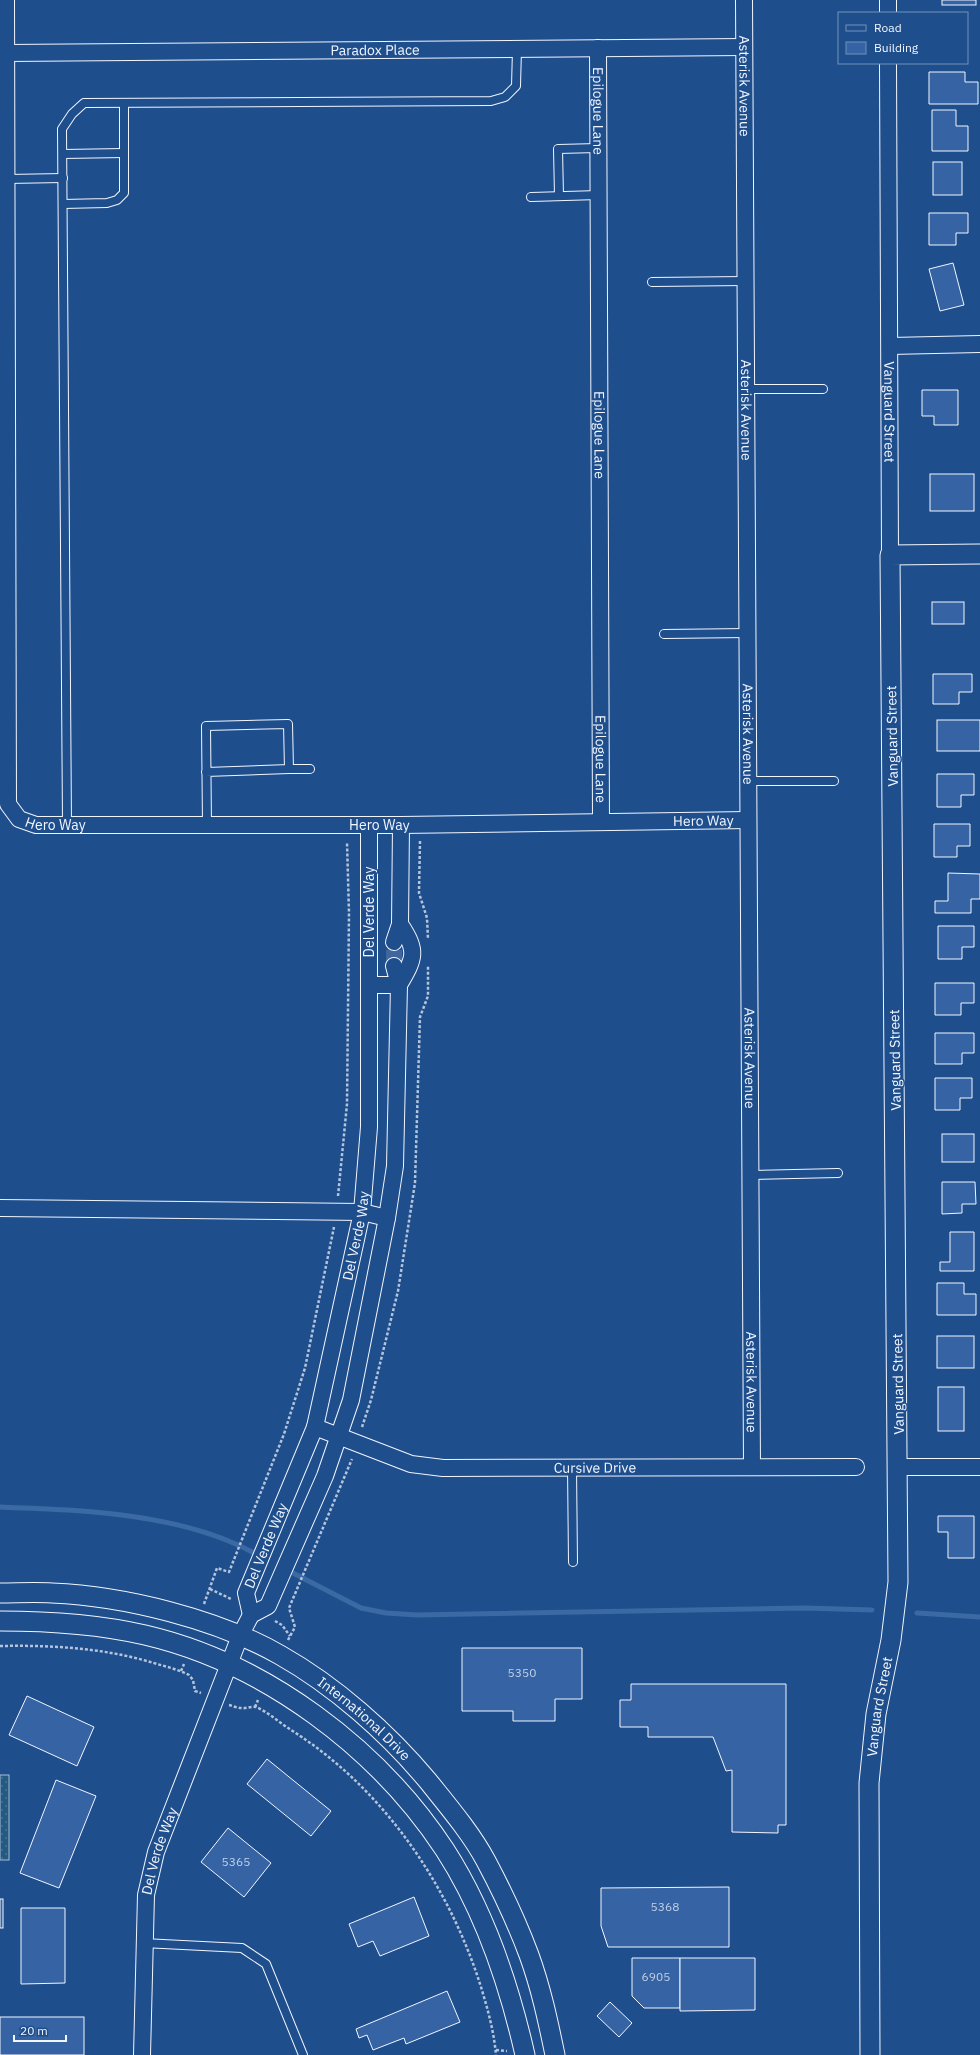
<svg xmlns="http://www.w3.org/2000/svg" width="980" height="2055" font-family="'IBM Plex Sans',sans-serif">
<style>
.park{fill:url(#park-dots);stroke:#a8bbd7}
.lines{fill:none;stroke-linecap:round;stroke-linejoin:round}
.stream{stroke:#3b69a3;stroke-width:5}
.building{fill:#3563a3;stroke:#f2f6ff}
.minor-tunnel{stroke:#3f679d;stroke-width:16;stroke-dasharray:16 8;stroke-linecap:butt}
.service-casing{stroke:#f2f6ff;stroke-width:10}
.minor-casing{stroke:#f2f6ff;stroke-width:18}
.tertiary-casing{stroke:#f2f6ff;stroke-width:21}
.path{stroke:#b3c4dc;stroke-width:2.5;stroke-dasharray:3 2;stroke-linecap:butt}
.service{stroke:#1f4e8c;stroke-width:8}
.minor{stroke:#1f4e8c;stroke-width:16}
.tertiary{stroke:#1f4e8c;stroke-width:19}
.labels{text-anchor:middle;stroke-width:3;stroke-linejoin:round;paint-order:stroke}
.number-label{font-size:12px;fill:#c3d1e8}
.street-label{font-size:14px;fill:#f2f6ff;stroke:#1f4e8c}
</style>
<defs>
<pattern id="park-dots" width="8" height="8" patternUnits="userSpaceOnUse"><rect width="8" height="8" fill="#245a82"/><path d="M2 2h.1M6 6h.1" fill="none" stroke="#447295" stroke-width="1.8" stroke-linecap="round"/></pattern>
</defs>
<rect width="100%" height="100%" fill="#1f4e8c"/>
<rect class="park" x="0" y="1775" width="9" height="85"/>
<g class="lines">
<g class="stream">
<path d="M0,1507C82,1510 181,1513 254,1553"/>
<polyline points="291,1572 361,1608 386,1613 417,1615 805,1608 872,1610"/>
<polyline points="917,1613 980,1617"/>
</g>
</g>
<g class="building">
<rect x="942" y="0" width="34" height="5"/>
<polygon points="929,72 965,72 965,82 978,82 978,104 929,104"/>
<polygon points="932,110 956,110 956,126 968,126 968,151 932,151"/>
<rect x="933" y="162" width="29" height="33"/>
<polygon points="929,213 968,213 968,233 956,233 956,245 929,245"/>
<polygon points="953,263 964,305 940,311 929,269"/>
<polygon points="922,390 958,390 958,425 934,425 934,416 922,416"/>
<rect x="930" y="474" width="44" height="37"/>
<rect x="932" y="602" width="32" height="22"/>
<polygon points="933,674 972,674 972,692 959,692 959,704 933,704"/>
<rect x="937" y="720" width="43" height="31"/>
<polygon points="937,774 974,774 974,795 961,795 961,807 937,807"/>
<polygon points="934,824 970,824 970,846 957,846 957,857 934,857"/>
<polygon points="948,873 980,874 980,899 971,899 971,913 935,913 935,901 948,901"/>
<polygon points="938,926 974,926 974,947 962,947 962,959 938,959"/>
<polygon points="935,983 974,983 974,1003 961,1003 961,1015 935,1015"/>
<polygon points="935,1033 974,1033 974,1053 962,1053 962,1064 935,1064"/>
<polygon points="935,1078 972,1078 972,1098 960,1098 960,1110 935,1110"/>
<rect x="942" y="1134" width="32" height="28"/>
<polygon points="942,1182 975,1182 976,1204 962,1204 962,1213 942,1214"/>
<polygon points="950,1232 974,1232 974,1271 940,1271 940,1262 950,1262"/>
<polygon points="937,1283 964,1283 964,1294 976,1294 976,1315 937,1315"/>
<rect x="937" y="1336" width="37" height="32"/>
<rect x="938" y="1387" width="26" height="44"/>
<polygon points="938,1516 974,1516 974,1558 948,1558 948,1532 938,1532"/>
<polygon points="462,1648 582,1648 582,1699 555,1699 555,1721 513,1721 513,1711 462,1711"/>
<polygon points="631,1684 786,1684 786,1825 778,1825 778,1833 732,1832 732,1770 726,1771 713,1737 648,1737 648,1727 620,1727 620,1700 631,1700"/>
<polygon points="27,1696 94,1727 77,1766 9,1735"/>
<polygon points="267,1759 331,1811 311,1836 247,1784"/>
<polygon points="56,1780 96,1796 59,1888 20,1873"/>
<polygon points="228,1828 271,1863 244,1897 201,1862"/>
<polygon points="729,1887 729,1947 608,1947 601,1926 601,1888"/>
<polygon points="414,1897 429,1936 380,1956 373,1941 358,1947 349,1924"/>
<rect x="0" y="1899" width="3" height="29"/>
<polygon points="21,1908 65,1908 65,1983 21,1984"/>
<polygon points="632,1958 680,1958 680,2008 644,2008 632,1996"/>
<polygon points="680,1958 755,1958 755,2010 680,2011"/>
<polygon points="447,1991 460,2022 406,2044 404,2038 373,2050 367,2035 359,2038 356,2029"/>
<polygon points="610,2002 632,2023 619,2037 597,2016"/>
<rect x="0" y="2017" width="84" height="38"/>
</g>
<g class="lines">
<polyline class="minor-tunnel" points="394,966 394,942"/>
<defs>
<g id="service">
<polyline points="63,154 124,153"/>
<polyline points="7,179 63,178"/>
<polyline points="559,196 558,149 598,148"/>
<polyline points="531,197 599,195"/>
<polyline points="63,204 107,203 117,200 124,193 124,103"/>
<polyline points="652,282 745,281"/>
<polyline points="746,389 823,389"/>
<polyline points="664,634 747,633"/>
<polyline points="289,769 310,769"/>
<polyline points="206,772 289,769 288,724 206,726 207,825"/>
<polyline points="748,781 834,781"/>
<polyline points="67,825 62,129 72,114 84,103 491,101 505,97 516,86 517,49"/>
<polyline points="750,1175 838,1173"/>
<polyline points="572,1467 573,1562"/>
<polyline points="143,1943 242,1948 266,1964 303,2055"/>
</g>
<g id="minor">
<path id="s1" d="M6,0L8,804L19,819L36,825H401L748,820"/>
<path id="s2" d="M744,0L752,1467"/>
<polyline points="888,0 888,13"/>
<path id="s3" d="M598,48L601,822"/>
<path id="s4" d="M6,53L744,47"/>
<path id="s5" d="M888,63L890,555"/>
<polyline points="890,346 980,344"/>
<polyline points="394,942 400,924 401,825"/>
<polyline points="369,985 399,985"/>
<path d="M399,985C415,958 418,951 400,924"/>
<polyline points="0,1208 362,1212 387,1218"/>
<path id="s6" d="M315,1427L411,1464L443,1468L856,1467"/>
<polyline points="898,1467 980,1467"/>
<path id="s7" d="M251,1615L246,1593L315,1427L362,1212L369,1127V825"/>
<polyline points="251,1615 268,1606 325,1476 351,1400 387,1218 395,1166 399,985 394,966"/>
<path id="s8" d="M142,2055L146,1895L156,1852L240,1636L251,1615"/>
</g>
<g id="tertiary">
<path id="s9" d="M0,1593C17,1593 35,1592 52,1593C124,1596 217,1619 280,1655C335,1686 388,1733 428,1781C448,1806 471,1833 486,1861C502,1891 517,1923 529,1955C541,1988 548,2021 555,2055"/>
<path d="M0,1621C49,1621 97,1624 145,1635C265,1663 378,1748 445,1850C485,1912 509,1984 525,2055"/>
<path id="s10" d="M870,2055L869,1783L876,1714L891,1640L898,1582L890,555L980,554"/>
</g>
</defs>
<use href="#service" class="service-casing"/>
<use href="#minor" class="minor-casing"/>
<use href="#tertiary" class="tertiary-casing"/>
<g class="path">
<polyline points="420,841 419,893 427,918 428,939"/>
<polyline points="338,1196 347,1104 349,913 347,842"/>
<polyline points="362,1427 371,1400 398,1291 415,1183 420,1017 428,996 428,966"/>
<polyline points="210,1589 231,1599"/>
<polyline points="204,1604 217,1568 229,1572 284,1434 305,1368 334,1227"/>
<polyline points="275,1621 282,1625 290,1636"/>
<polyline points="288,1640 295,1627 289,1608 352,1459"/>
<path d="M0,1646C53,1645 106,1648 157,1664C168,1667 179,1670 189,1675L193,1680L195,1691L201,1693"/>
<polyline points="181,1671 184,1664"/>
<path d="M229,1705C233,1706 237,1708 241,1708C245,1709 251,1706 256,1707C268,1712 280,1723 291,1730C383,1788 449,1885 481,1987C488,2010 494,2032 496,2055"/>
<polyline points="255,1707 258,1700"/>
<polyline points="496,2050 507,2051"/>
</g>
<use href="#service" class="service"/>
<use href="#minor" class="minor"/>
<use href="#tertiary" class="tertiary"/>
</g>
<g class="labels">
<g class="number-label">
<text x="522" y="1677">5350</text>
<text x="236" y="1866">5365</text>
<text x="665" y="1911">5368</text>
<text x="656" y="1981">6905</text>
</g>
<g class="street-label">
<text dy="5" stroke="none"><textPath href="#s4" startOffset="369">Paradox Place</textPath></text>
<text dy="5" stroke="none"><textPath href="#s2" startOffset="86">Asterisk Avenue</textPath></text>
<text dy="5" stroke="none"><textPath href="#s3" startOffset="63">Epilogue Lane</textPath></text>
<text dy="5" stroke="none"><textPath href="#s2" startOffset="410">Asterisk Avenue</textPath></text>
<text dy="5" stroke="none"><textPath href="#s5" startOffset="349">Vanguard Street</textPath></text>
<text dy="5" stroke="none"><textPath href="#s3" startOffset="387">Epilogue Lane</textPath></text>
<text dy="5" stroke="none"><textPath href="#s2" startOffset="734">Asterisk Avenue</textPath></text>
<text transform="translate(892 736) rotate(-91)" y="5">Vanguard Street</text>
<text dy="5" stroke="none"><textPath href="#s3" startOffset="711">Epilogue Lane</textPath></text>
<text dy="5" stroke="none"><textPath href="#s1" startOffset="1508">Hero Way</textPath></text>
<text dy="5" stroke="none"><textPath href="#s1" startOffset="860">Hero Way</textPath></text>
<text dy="5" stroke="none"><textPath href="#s1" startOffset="1184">Hero Way</textPath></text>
<text transform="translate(369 912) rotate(-90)" y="5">Del Verde Way</text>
<text dy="5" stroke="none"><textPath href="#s2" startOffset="1058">Asterisk Avenue</textPath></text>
<text transform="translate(895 1060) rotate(-91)" y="5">Vanguard Street</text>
<text dy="5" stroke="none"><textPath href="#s7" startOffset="398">Del Verde Way</textPath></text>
<text dy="5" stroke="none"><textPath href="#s2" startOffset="1382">Asterisk Avenue</textPath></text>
<text transform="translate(898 1384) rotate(-91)" y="5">Vanguard Street</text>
<text dy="5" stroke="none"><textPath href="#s6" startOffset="287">Cursive Drive</textPath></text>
<text dy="5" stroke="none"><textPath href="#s7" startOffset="74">Del Verde Way</textPath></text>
<text dy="5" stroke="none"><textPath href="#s10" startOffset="349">Vanguard Street</textPath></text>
<text dy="5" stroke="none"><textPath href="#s9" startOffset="396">International Drive</textPath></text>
<text dy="5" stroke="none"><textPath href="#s8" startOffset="206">Del Verde Way</textPath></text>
</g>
</g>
<rect x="838" y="12" width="130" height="52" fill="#1f4e8c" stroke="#7391ba"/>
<rect x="846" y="25" width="20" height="6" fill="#1f4e8c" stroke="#7391ba"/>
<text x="874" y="32" font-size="12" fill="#f2f6ff">Road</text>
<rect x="846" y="42" width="20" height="12" fill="#3563a3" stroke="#7391ba"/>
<text x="874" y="52" font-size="12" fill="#f2f6ff">Building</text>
<path d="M14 2035v6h52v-6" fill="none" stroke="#f2f6ff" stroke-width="2"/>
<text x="20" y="2035" font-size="12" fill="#f2f6ff" stroke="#1f4e8c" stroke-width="3" paint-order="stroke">20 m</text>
</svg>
